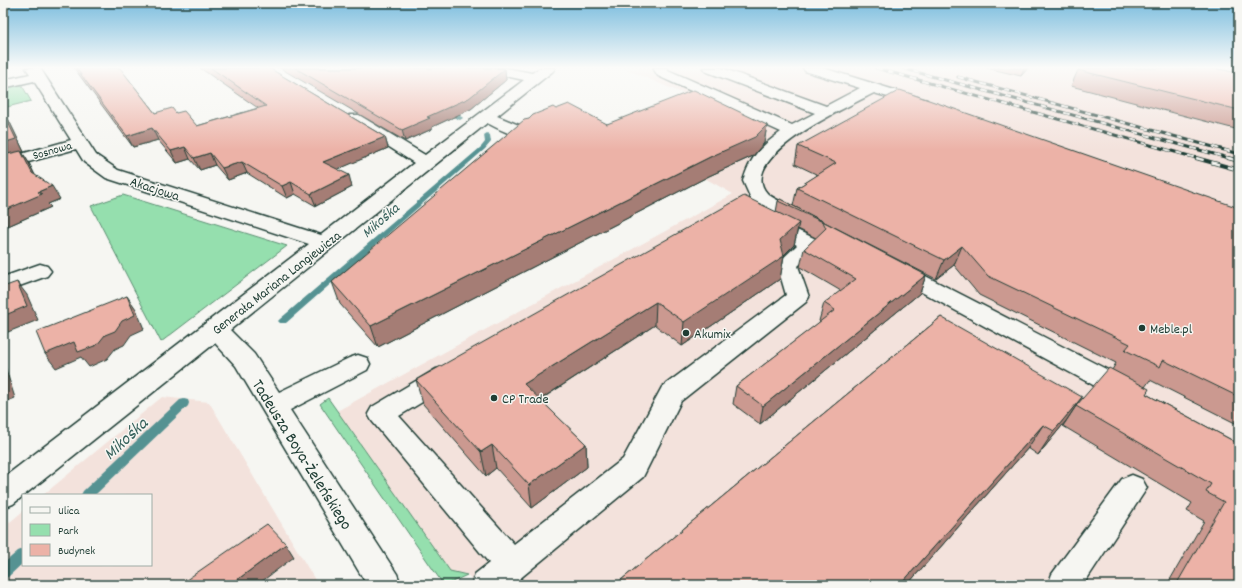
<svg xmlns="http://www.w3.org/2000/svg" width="1242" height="588" font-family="Dekko,sans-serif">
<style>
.built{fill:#f3e2dc}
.green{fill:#95dfae;stroke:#5a8e71}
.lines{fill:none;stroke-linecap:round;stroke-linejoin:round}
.stream{fill:#559292;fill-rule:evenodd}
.minor-casing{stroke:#1f3d34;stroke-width:3}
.minor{fill:#f6f6f2;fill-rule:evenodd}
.rail-far1-casing{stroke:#1f3d34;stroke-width:3}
.rail-casing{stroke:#1f3d34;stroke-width:4}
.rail-far1{stroke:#f6f6f2;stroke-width:2;stroke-dasharray:6;stroke-linecap:butt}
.rail{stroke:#f6f6f2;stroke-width:2.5;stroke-dasharray:8;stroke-linecap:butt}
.wall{fill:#cb9990;stroke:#1f3d34}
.shaded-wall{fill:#a57d75;stroke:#1f3d34}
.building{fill:#ecb2a7;stroke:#1f3d34}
.poi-dot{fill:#1f3d34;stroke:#f6f6f2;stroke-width:1.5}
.labels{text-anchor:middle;stroke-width:3;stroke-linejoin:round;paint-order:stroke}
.far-street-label{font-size:12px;fill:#1f3d34;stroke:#f6f6f2}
.street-label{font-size:14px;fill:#1f3d34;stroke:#f6f6f2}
.poi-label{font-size:14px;fill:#1f3d34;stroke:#f6f6f2;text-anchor:start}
.water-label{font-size:15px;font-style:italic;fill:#36605b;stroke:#f6f6f2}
.near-street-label{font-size:17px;fill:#1f3d34;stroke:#f6f6f2}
.near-water-label{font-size:18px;font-style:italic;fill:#36605b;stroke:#f6f6f2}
</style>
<rect width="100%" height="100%" fill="#f6f6f2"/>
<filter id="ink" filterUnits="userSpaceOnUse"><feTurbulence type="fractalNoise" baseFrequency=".025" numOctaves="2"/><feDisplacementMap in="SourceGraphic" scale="8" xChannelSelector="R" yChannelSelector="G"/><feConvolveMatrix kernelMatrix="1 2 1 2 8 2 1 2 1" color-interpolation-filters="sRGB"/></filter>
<g filter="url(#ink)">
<g class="built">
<polygon points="623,68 1239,68 1239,585 475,585 469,576 450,571 337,411 733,194 624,133 696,99"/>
<polygon points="162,397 209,402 318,585 3,585 3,528 23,511 23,565 151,565 151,495 43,495"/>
</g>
<g class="green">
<polygon points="20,82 31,101 3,108 3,86"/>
<polygon points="123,195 287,246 161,342 91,206"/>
<polygon points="328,398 450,571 467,575 450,583 443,584 320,404"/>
</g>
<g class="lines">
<g class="stream">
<polygon points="445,110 462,117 463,118 460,120 443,113 442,112"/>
<polygon points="487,133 490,135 491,142 485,149 286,323 280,323 278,321 280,319 481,147 485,142 484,135"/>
<polygon points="184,399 188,400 189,403 188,406 95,495 81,495 83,491 180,400"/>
<polygon points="23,549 23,563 8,577 3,579 3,564 18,551"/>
</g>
<defs>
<g id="minor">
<path d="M26,68H40L96,155L118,170L321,235L414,163L349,121L346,118L349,115H359L425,155L524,80L483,71L481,68H506L532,73L540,68H555L553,71L497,116L531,130L533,133L531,136C517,140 500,129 487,123L230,330L254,354L279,392L349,358L358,355L367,358L370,364L367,370L290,410L397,574L401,585H367L236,366L215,343L13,504L3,508V478L309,244L106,178L84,162L76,149L3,169V159L71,140L34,81L3,88V80L30,74Z"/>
<path d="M653,68H667L668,70L792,125L815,113L705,71L703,68H722L826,106L860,88L805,71L803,68H823L927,100L929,103L927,106L922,107L874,93C851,105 735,157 767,193C772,199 801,211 810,216L813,220L810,224L803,226L796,224L752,201L743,181C750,157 761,146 781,132L658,76Z"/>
<polygon points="769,217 818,240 821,244 798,266 809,297 806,302 681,401 643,477 512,585 471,585 475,574 489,563 372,421 368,414 372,407 436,369 445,367 454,369 458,376 454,383 399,416 514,544 623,459 662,387 786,295 777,264 797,245 762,227 759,223 762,219"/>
<polygon points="897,263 904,265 1137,385 1141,392 1137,399 1128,402 1119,399 890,275 886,270 890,265"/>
<polygon points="40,264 47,266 51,271 47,276 3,292 3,277"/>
<polygon points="1132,475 1142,479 1147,488 1083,585 1048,585 1052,574 1122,479"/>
</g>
</defs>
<use href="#minor" class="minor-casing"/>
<use href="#minor" class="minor"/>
<defs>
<g id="rail-far1">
<polyline points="876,68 1200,159"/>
<polyline points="902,68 1232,159"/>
<polyline points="958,77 1239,154"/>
</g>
<g id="rail">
<polyline points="1196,158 1239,170"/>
<polyline points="1228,158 1239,161"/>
</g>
</defs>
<use href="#rail-far1" class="rail-far1-casing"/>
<use href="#rail" class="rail-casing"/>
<use href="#rail-far1" class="rail-far1"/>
<use href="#rail" class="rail"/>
</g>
<g class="wall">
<polygon points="74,68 120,68 155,113 176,113 197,126 258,108 200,68 269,68 385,137 388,148 337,169 352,187 316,206 295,194 287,198 247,173 228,180 215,165 200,170 190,159 177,163 158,140 133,147"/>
<polygon points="280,68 496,68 505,69 506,80 471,109 432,127 432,129 405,141"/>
<polygon points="987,68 1028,68 1021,76"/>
<polygon points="1078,70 1239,73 1239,130 1071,86"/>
<polygon points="3,108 24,152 22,152 29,163 35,175 60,199 48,204 51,207 8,226 3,222"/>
<polygon points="556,109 607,124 767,125 764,143 753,156 709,176 378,347 340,304 332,282 529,119"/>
<polygon points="798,146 1239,208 1239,425 1150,380 1145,387 1146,394 1239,444 1239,585 1167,585 1204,521 1187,511 1192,503 1063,426 1076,406 1112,370 1116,363 979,295 954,265 936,279 793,206 797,188 818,175 795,164"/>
<polygon points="780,199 926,275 920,293 760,424 733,404 736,386 820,322 819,321 824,303 841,291 800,267 804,249 816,238 798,229 794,245 784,255 780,279 682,346 655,325 540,400 586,444 587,467 532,508 496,468 486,476 423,404 416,380 776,212 778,201"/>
<polygon points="941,317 1066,421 1038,455 1028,448 907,585 615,585"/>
</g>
<g class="shaded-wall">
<polygon points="1024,68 1028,68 1021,76"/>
<polygon points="505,69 506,80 471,109 432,127 432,129 405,141 402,130 427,117"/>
<polygon points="3,108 24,152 22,152 29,163 40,186 3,158"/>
<polygon points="767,125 764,143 753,156 709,176 378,347 371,326 710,157"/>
<polygon points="152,128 158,140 133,147 127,136"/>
<polygon points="385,137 388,148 327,174 323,162"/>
<polygon points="185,147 190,159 177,163 171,151"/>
<polygon points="210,153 215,165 200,170 194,158"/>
<polygon points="242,162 247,173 228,180 222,168"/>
<polygon points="349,175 352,187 316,206 311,194"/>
<polygon points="291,182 295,194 287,198 282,186"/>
<polygon points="52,186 60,199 48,204 51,207 8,226 3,219 3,211 38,192"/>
<polygon points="799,223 794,245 780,259 784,256 780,279 682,346 684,322"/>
<polygon points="962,246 954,265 936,279 944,260"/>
<polygon points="926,275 920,293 760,424 763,406"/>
<polygon points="17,282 27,295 38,320 3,334 3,316"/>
<polygon points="127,296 136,309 144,329 131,335 124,345 115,349 107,359 89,367 81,357 56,368 45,354"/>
<polygon points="656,302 655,325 527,408 524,384"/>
<polygon points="3,361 4,363 15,398 3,403"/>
<polygon points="1082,397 1066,421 1038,455 1054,431"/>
<polygon points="1043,425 1028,448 907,585 900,585"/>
<polygon points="586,444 587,467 532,508 529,485"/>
<polygon points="492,445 496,468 486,476 481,452"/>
<polygon points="286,544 294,557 257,585 230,585"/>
</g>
<g class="building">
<polygon points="76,68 120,68 155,113 172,108 176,113 184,111 197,126 266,106 211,68 269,68 385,137 323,162 349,175 311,194 291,182 282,186 242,162 222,168 210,153 194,158 185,147 171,151 152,128 127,136"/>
<polygon points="295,68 494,68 505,69 469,98 427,117 430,118 402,130"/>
<polygon points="1080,68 1213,68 1239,73 1239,110 1078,70"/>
<polygon points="694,90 767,125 755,137 710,157 371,326 332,282 524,120 529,119 533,115 553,107 556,109 569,104 607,124"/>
<polygon points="900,90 1239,208 1239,397 1163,360 1160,367 1125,350 1130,344 988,276 962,246 944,260 797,188 836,163 798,146"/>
<polygon points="3,112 16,139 3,143"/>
<polygon points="21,151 32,173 52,186 38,192 42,194 3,211 3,155"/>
<polygon points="744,196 799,223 780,240 784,256 684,322 656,302 524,384 586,444 529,485 492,445 481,452 416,380"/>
<polygon points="780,199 926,275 763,406 736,386 835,310 824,303 856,279 804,249 826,228 823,222 778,201"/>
<polygon points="17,282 27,306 3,316 3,287"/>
<polygon points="127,296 135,315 122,321 115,331 105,335 97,345 78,352 74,342 45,354 36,332"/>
<polygon points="941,317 1082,397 1054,431 1043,425 900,585 615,585"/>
<polygon points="1109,368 1149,389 1146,394 1239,444 1239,585 1176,585 1224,502 1206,492 1211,484 1076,406"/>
<polygon points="267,524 286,544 230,585 179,585"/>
</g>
</g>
<linearGradient id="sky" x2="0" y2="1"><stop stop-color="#7bbdde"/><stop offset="0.45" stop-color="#fbfbf9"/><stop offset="1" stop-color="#fbfbf9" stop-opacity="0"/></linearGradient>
<rect width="1242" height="150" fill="url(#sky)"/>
<g class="poi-dot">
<circle cx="1142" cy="328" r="4"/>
<circle cx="686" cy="333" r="4"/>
<circle cx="494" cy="398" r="4"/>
</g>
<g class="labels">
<g class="far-street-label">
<text transform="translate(52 150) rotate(-16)" y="4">Sosnowa</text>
</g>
<g class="street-label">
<text transform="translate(155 188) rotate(18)" y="5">Akacjowa</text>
<text transform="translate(276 282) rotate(-38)" y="5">Generała Mariana Langiewicza</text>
</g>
<g class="poi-label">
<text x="1150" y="333">Meble.pl</text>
<text x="694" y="338">Akumix</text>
<text x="502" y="403">CP Trade</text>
</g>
<g class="water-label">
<text transform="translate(380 220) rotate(-41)" y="5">Mikośka</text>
</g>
<g class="near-street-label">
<text transform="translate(303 454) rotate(58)" y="6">Tadeusza Boya-Żeleńskiego</text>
</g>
<g class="near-water-label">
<text transform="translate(125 438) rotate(-43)" y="6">Mikośka</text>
</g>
</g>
<rect width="1242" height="588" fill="none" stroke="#f6f6f2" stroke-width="16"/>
<rect x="8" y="8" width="1226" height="572" fill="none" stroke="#1f3d34" stroke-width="1.5" filter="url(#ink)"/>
<rect x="22" y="494" width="130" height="72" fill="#f6f6f2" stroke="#a0aca6"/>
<rect x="30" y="507" width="20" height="6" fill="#f6f6f2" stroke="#a0aca6"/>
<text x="58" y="514" font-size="12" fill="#1f3d34">Ulica</text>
<rect x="30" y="524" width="20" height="12" fill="#95dfae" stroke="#a0aca6"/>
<text x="58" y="534" font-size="12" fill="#1f3d34">Park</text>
<rect x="30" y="544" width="20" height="12" fill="#ecb2a7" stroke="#a0aca6"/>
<text x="58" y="554" font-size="12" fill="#1f3d34">Budynek</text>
</svg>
